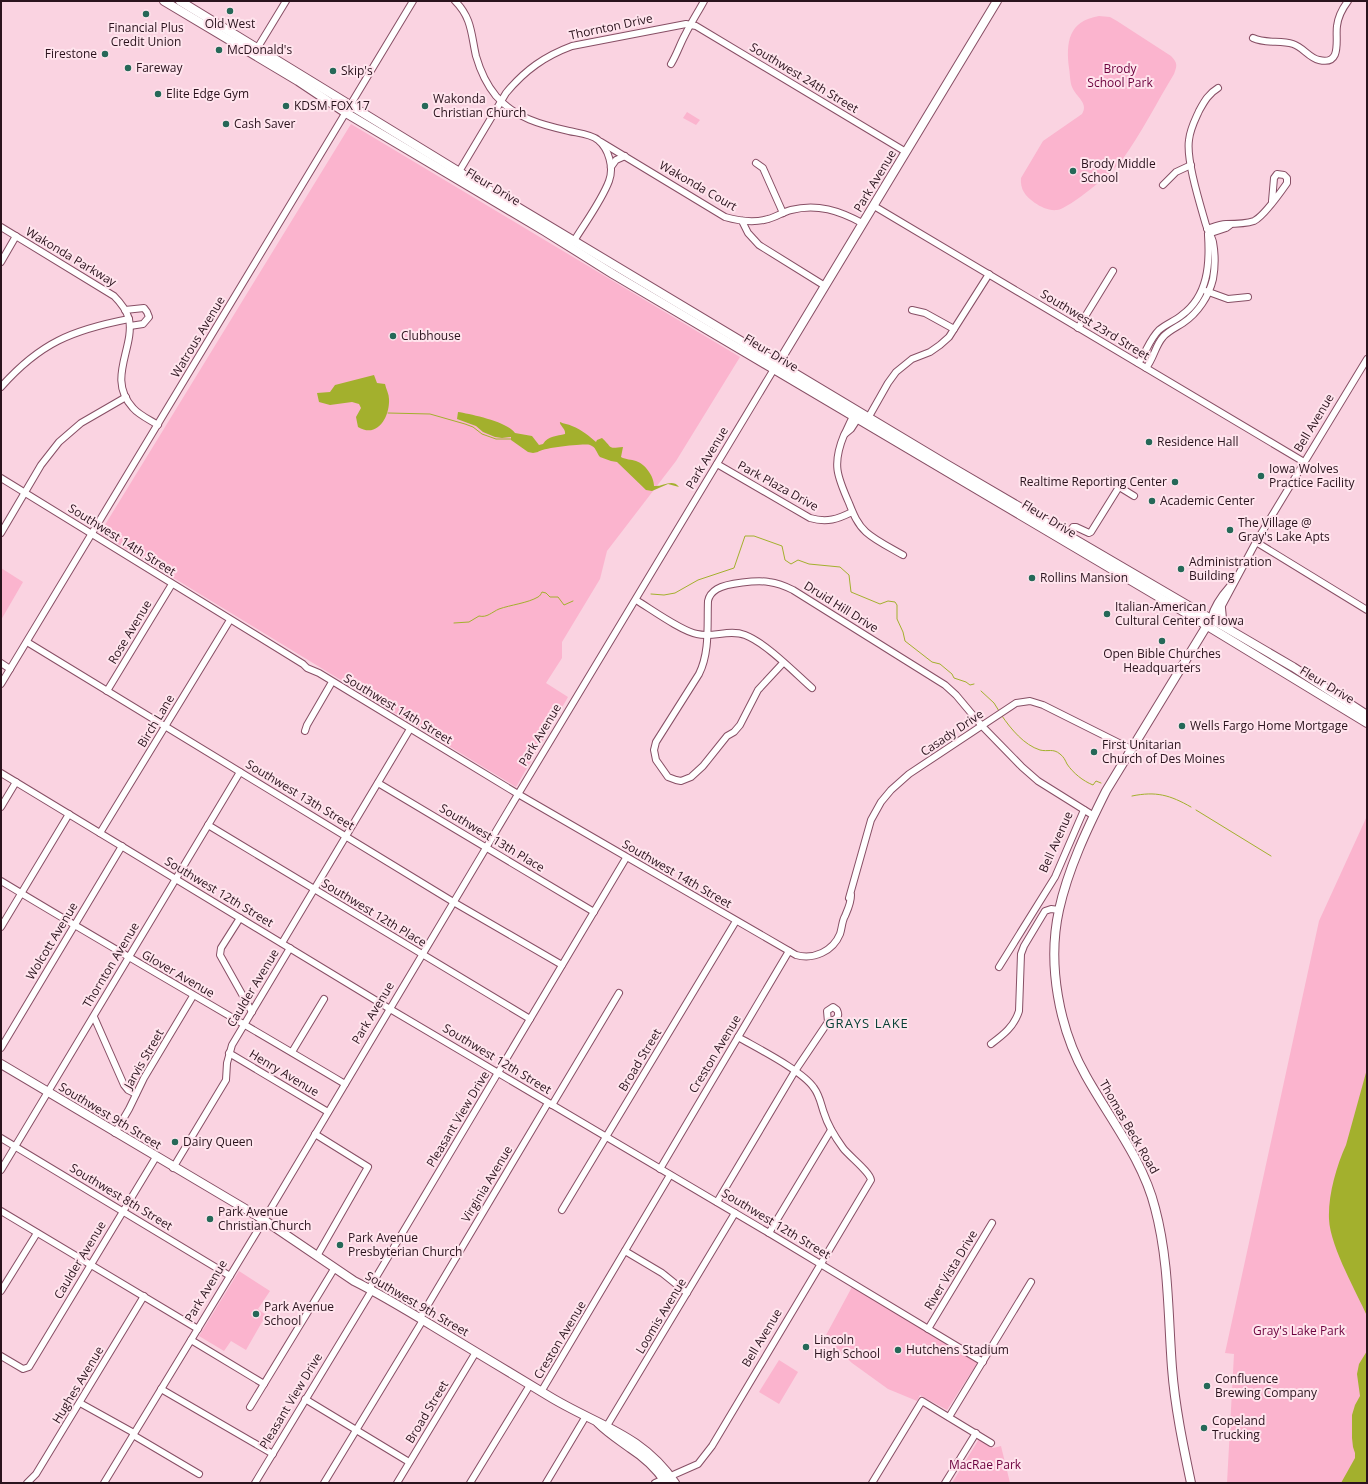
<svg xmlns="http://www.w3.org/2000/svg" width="1368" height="1484" font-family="'Open Sans',sans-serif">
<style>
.green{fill:#fbb4ce}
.water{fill:#a3b02d}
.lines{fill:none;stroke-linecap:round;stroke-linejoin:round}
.stream{stroke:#a3b02d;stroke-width:1}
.minor-casing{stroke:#874f65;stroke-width:8}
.major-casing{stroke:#874f65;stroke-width:10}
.minor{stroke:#fff;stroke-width:6}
.major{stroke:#fff;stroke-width:8}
.poi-dot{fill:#256858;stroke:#ffe4ed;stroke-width:1.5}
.labels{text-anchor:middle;stroke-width:4;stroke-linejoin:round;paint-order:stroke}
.poi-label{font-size:12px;fill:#2a131d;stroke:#ffe4ed;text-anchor:start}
.street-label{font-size:12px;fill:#2a131d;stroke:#ffe4ed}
.park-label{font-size:12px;fill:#6c003d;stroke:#ffe4ed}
.neighbourhood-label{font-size:13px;letter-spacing:1px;fill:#084236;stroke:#ffe4ed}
</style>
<rect width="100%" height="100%" fill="#fad3e1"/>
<g class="green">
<path d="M1099,16L1110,17L1117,21L1171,56C1178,63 1177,66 1174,74C1157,102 1141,134 1122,160C1115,170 1069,209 1057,210C1049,211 1041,207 1035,203C1025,196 1020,189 1021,178L1043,141L1082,114C1089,103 1076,97 1072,87C1070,82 1070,74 1069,68C1066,43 1068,21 1099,16Z"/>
<polygon points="687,112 700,120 696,125 683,118"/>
<polygon points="351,124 740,357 676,461 607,551 600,579 562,642 562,658 546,683 568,697 516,787 100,533"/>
<polygon points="1,568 23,582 1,620"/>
<polygon points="1367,816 1367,1483 1227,1483 1234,1354 1225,1353 1319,921"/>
<polygon points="239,1271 270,1291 258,1309 266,1315 246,1350 231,1341 224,1351 199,1336"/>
<polygon points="852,1287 978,1362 947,1410 920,1395 917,1401 888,1389 852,1363 825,1337"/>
<polygon points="779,1360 798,1372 779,1404 759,1392"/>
<polygon points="979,1439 993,1448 1001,1446 1010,1483 952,1483"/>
</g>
<g class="water">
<path d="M374,375L377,383L385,384C386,389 389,394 389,399C390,416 378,439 358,427L356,417L361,408L359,404L352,402L330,405L319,402L317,393L330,392L335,385Z"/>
<path d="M458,412C471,414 508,422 515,433L532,436L539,445L543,444C548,436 557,436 565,434C566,429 559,425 560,422C564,424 568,424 572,426C582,430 589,436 596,442L597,440L602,438C613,448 607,449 623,447L621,457C626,460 631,459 636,461C645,464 654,476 654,486C663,487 672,478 679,487L668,484L652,491L646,490L617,462L611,461L600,457C596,452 596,447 590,445C585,443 542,448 538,452L533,453L528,452L511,440V437L502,438L495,437L483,432L476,426L457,419Z"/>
<path d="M1367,1069V1316C1356,1291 1330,1246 1329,1219C1328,1196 1336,1167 1346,1145Z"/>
<polygon points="1367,1351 1367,1483 1341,1483 1355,1458 1355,1453 1353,1447 1352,1438 1352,1415 1355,1405 1360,1396 1357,1374 1359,1364"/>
</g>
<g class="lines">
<g class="stream">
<polyline points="388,413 430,414 465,424 473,427 482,434 496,439 511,439"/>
<polyline points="651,594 664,595 675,593 698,580 734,568 745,536 754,536 782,546 785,560 791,564 798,560 809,564 840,567 849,575 851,592 880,604 888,601 895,602 897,605 897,619 903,632 905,641 932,662 940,664 952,674 954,678 966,682 970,685 974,684"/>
<path d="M454,623L469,622L479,616C487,618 492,612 499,609C510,605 528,603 538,597C540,596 541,594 542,592L546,593L550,597H558L564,605L573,601"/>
<polyline points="981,691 994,703 999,711"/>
<path d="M1002,716C1011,729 1024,745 1040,750C1048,752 1053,748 1060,754C1064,757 1065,760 1067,764C1073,773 1083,781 1093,785L1096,781L1101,783"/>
<path d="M1132,796C1156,791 1170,795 1191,807"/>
<polyline points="1196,810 1271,856"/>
</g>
<defs>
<g id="minor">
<path d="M455,1C472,18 471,34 476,56C480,70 487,85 496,96C515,118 542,125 569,131C577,133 591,134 598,140C609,149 614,168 609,181C602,200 585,223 574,241L571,242"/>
<path d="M1253,38C1266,44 1280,40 1293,44C1303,47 1309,58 1319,60C1343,66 1335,38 1337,26C1338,17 1342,9 1348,1"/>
<polyline points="255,52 286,1"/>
<path d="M671,64C677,54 680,44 685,35C691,23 698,12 704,1"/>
<path d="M601,142L725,217C739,221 754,223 768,219C776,217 783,212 791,210C817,203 840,211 862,223"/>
<polyline points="756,163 763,168 783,213"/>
<polyline points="611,167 616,160 625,156"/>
<path d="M457,175L506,93C525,70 545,56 572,46L686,24L696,26L906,152"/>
<polyline points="1163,185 1176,172 1191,165"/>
<polyline points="874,206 1304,462"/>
<polyline points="742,221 748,233 759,245 825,286"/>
<path d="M1,227L114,296C121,303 126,309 129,319C135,348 106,379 133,408C139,415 150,420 158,425"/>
<path d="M1207,229C1213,227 1220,224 1226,224C1235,224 1245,224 1254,221C1264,216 1280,193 1287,183V178L1284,175L1277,174L1274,178L1272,201"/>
<polyline points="1208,234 1226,228 1230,225"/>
<polyline points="1,262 16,236"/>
<polyline points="1206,291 1228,299 1248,297"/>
<polyline points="125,310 144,308 147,312 149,317 143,324 130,326"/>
<polyline points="912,310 925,313 954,329"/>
<polyline points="1078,328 1113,271"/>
<path d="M1138,363C1146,353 1149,340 1159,330C1166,324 1175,321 1182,315C1208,296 1210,264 1208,235"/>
<path d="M1146,368C1154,358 1155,346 1163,337C1168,331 1177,327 1183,323C1198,313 1209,296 1213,279C1215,268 1215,253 1213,242C1212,237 1208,231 1206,225C1200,204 1186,160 1189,140C1190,129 1195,120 1199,111C1204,102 1208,94 1218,88"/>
<path d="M1,387C40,343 72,330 129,319"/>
<path d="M855,413C850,421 848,428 844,435C832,464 837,476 849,503C853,513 857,524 866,532C876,541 891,548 903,555"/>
<polyline points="867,420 888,383 896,372 912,359 930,352 940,345 949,337 989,274"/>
<polyline points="845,434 851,429 860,415"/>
<path d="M717,464L810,518C827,523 838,519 852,512"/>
<path d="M1,478L303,664L307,668L319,673L518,794L796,955C814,960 833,951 840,934C842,928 842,921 845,916C848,909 851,903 851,895"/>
<polyline points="1108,480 1134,496"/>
<polyline points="1,533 41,465 59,442 81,423 126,397"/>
<polyline points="1066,539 1073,527 1076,527 1089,533 1091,532 1119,487"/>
<polyline points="1256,542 1367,610"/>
<path d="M636,600C651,609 681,631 697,634C713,638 729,629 745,635C766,643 795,673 812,688"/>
<polyline points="1211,618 1218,613 1256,542 1367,359"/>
<path d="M1211,618C1214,606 1222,595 1230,586"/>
<polyline points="27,642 455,903 562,965"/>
<polyline points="1,663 10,669"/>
<path d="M783,663L758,690L740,725L734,732L727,736L703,766L691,777L681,781L676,780L668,777L656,760L654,750L656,742L699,674C710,652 707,625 708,601C709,596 712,592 717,589C727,583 757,580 769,582C777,583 785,586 793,590L945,685L956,695L982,726L1022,767L1038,781L1094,816"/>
<polyline points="1,684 413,1"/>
<polyline points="107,691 172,584"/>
<polyline points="305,731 307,725 332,682"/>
<polyline points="1,773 390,1009 769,1233 983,1362"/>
<polyline points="378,783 594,912"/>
<polyline points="1,807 16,782"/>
<polyline points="208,825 530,1019"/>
<polyline points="100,833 230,620"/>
<path d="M1,881C115,950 231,1016 345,1084"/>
<polyline points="849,898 871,820 881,802 891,790 909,774 1016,703 1030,701 1043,705 1131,749"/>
<polyline points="240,918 221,948 220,955 252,1012"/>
<polyline points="1,927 69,814"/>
<polyline points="282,943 410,729"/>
<polyline points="999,967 1055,877 1084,810"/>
<path d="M833,1007L837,1010C841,1018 834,1020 828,1022L827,1011Z"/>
<polyline points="94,1017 124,1085 128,1090 136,1094"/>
<path d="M991,1044C1003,1035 1014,1027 1019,1011L1021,954L1024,946L1045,911L1051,909L1059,910"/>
<polyline points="1,1048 122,846"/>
<polyline points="292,1052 324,999"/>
<polyline points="229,1053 328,1112"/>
<polyline points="552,1105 619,993"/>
<polyline points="115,1133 129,1109 144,1078 193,996"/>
<polyline points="315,1134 368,1167 317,1256"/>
<polyline points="1,1138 230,1276"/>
<polyline points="173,1168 226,1080 227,1063 232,1045 290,948"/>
<polyline points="660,1169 789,951"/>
<polyline points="1,1170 240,772"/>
<polyline points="717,1202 795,1071 828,1022"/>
<polyline points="562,1210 736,921"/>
<polyline points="1,1211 198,1329"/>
<polyline points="769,1233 831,1130"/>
<polyline points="625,1251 662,1273 687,1293"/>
<polyline points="369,1289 626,858"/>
<polyline points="1,1291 37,1233"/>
<polyline points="420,1318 548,1103"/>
<polyline points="928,1329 992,1223"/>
<polyline points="191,1340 264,1384"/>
<polyline points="1,1356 23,1369 29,1367 156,1157"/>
<polyline points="161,1389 273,1454"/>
<polyline points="541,1392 670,1175"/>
<polyline points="305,1399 409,1462"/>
<polyline points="80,1403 134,1433"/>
<polyline points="250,1407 334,1269"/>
<polyline points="949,1417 1031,1282"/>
<polyline points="605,1429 735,1213"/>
<polyline points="133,1435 199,1474"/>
<polyline points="27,1483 36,1474 144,1296"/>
<polyline points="104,1483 264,1220 514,801 774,369"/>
<polyline points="255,1483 372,1290"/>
<polyline points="324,1483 423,1320"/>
<polyline points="397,1483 476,1352"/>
<polyline points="470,1483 530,1385"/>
<polyline points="546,1483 586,1416"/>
<path d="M655,1483L698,1464L712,1446L871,1180C870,1172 849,1156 843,1148C835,1137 828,1126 824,1113C821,1105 820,1096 814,1088C803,1071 757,1048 738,1037"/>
<polyline points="872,1483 922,1401 991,1443"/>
<polyline points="945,1483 976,1433"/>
</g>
<g id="major">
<polyline points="164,1 298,81 346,113 546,232 613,274 1196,619 1367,723"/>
<polyline points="180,1 474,181 946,464 1293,667 1367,715"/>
<polyline points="776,367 997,1"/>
<polyline points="1221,608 1222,619 1229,625"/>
<path d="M1,1064L264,1220L354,1281C384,1296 413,1314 441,1331C476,1352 512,1374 547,1395C595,1425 641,1433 675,1483"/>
<path d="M598,1423C608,1433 619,1440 630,1448C644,1457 657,1469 666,1483"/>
<path d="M1191,1483C1183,1445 1175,1407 1172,1368C1168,1315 1169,1260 1155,1208C1143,1160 1110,1119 1086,1076C1059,1029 1047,964 1059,910C1068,869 1087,829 1106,791L1209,622"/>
</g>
</defs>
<use href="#minor" class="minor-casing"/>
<use href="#major" class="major-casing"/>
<use href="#minor" class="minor"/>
<use href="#major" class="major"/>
</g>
<g class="poi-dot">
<circle cx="230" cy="11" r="4"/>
<circle cx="146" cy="14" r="4"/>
<circle cx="219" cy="50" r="4"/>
<circle cx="105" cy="54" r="4"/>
<circle cx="128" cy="68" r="4"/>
<circle cx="333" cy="71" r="4"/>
<circle cx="158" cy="94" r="4"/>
<circle cx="286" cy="106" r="4"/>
<circle cx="425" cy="106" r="4"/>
<circle cx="226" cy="124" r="4"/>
<circle cx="1073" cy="171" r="4"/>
<circle cx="393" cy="336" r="4"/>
<circle cx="1149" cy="442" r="4"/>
<circle cx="1261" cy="476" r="4"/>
<circle cx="1175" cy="482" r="4"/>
<circle cx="1152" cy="501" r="4"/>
<circle cx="1230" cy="530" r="4"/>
<circle cx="1181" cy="569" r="4"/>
<circle cx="1032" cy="578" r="4"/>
<circle cx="1107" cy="614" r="4"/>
<circle cx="1162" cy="641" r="4"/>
<circle cx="1182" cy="726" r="4"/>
<circle cx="1094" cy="752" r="4"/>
<circle cx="175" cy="1142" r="4"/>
<circle cx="210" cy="1219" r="4"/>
<circle cx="340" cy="1245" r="4"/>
<circle cx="256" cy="1314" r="4"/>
<circle cx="806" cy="1347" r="4"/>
<circle cx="898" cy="1350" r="4"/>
<circle cx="1207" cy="1386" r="4"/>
<circle cx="1204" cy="1428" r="4"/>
</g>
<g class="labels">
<g class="poi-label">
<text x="230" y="28" text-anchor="middle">Old West</text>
<text x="146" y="32" text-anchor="middle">Financial Plus<tspan x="146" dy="14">Credit Union</tspan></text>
<text x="227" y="54">McDonald's</text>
<text x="97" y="58" text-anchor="end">Firestone</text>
<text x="136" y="72">Fareway</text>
<text x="341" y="75">Skip's</text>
<text x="166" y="98">Elite Edge Gym</text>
<text x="433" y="103">Wakonda<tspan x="433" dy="14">Christian Church</tspan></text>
<text x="294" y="110">KDSM FOX 17</text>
<text x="234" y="128">Cash Saver</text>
<text x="1081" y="168">Brody Middle<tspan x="1081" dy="14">School</tspan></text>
<text x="401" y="340">Clubhouse</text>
<text x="1157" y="446">Residence Hall</text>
<text x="1269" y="473">Iowa Wolves<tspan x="1269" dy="14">Practice Facility</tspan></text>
<text x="1167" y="486" text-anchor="end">Realtime Reporting Center</text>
<text x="1160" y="505">Academic Center</text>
<text x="1238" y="527">The Village @<tspan x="1238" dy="14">Gray's Lake Apts</tspan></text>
<text x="1189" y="566">Administration<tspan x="1189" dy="14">Building</tspan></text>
<text x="1040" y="582">Rollins Mansion</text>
<text x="1115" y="611">Italian-American<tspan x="1115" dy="14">Cultural Center of Iowa</tspan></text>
<text x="1162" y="658" text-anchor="middle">Open Bible Churches<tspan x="1162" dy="14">Headquarters</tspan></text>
<text x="1190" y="730">Wells Fargo Home Mortgage</text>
<text x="1102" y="749">First Unitarian<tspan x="1102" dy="14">Church of Des Moines</tspan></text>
<text x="183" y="1146">Dairy Queen</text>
<text x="218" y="1216">Park Avenue<tspan x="218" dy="14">Christian Church</tspan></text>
<text x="348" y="1242">Park Avenue<tspan x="348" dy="14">Presbyterian Church</tspan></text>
<text x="264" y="1311">Park Avenue<tspan x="264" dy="14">School</tspan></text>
<text x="814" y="1344">Lincoln<tspan x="814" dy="14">High School</tspan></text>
<text x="906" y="1354">Hutchens Stadium</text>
<text x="1215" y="1383">Confluence<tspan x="1215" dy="14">Brewing Company</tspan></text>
<text x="1212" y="1425">Copeland<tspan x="1212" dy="14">Trucking</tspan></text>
</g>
<g class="street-label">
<text transform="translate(611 27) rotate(-12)" y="4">Thornton Drive</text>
<text transform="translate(804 78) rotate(31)" y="4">Southwest 24th Street</text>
<text transform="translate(875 181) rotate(-59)" y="4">Park Avenue</text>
<text transform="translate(698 186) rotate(30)" y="4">Wakonda Court</text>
<text transform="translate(493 187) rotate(31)" y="4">Fleur Drive</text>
<text transform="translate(71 257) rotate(31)" y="4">Wakonda Parkway</text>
<text transform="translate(1095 325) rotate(31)" y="4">Southwest 23rd Street</text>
<text transform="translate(198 337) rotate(-59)" y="4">Watrous Avenue</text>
<text transform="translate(771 353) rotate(31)" y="4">Fleur Drive</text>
<text transform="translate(1314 423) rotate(-59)" y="4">Bell Avenue</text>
<text transform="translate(707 458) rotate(-59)" y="4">Park Avenue</text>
<text transform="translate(778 486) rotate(29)" y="4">Park Plaza Drive</text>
<text transform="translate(1049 519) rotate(31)" y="4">Fleur Drive</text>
<text transform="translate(122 540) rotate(32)" y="4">Southwest 14th Street</text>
<text transform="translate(841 607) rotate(32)" y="4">Druid Hill Drive</text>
<text transform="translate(130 632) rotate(-59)" y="4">Rose Avenue</text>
<text transform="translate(1327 685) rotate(31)" y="4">Fleur Drive</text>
<text transform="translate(398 709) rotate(31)" y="4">Southwest 14th Street</text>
<text transform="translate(156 721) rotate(-59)" y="4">Birch Lane</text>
<text transform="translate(952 733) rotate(-34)" y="4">Casady Drive</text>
<text transform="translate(540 735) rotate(-59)" y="4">Park Avenue</text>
<text transform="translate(300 795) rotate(31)" y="4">Southwest 13th Street</text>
<text transform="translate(492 838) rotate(31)" y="4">Southwest 13th Place</text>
<text transform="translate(1056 842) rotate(-66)" y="4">Bell Avenue</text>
<text transform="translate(677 874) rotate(30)" y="4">Southwest 14th Street</text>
<text transform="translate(219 892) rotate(31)" y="4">Southwest 12th Street</text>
<text transform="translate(374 913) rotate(31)" y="4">Southwest 12th Place</text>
<text transform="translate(52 941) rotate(-59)" y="4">Wolcott Avenue</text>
<text transform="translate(111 965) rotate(-59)" y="4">Thornton Avenue</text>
<text transform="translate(178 974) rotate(30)" y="4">Glover Avenue</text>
<text transform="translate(253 988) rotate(-59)" y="4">Caulder Avenue</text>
<text transform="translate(373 1013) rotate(-59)" y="4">Park Avenue</text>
<text transform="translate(715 1054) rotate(-59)" y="4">Creston Avenue</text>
<text transform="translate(144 1059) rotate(-60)" y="4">Jarvis Street</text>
<text transform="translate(497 1059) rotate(31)" y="4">Southwest 12th Street</text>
<text transform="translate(640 1060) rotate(-59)" y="4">Broad Street</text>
<text transform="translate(284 1073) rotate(31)" y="4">Henry Avenue</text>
<text transform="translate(110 1116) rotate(31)" y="4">Southwest 9th Street</text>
<text transform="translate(458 1119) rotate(-59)" y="4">Pleasant View Drive</text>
<text transform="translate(1129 1127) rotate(60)" y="4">Thomas Beck Road</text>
<text transform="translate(487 1184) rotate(-59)" y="4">Virginia Avenue</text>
<text transform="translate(121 1197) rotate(31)" y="4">Southwest 8th Street</text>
<text transform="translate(776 1224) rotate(31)" y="4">Southwest 12th Street</text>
<text transform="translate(80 1260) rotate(-59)" y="4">Caulder Avenue</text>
<text transform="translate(951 1270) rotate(-59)" y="4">River Vista Drive</text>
<text transform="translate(206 1291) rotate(-59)" y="4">Park Avenue</text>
<text transform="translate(417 1304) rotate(30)" y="4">Southwest 9th Street</text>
<text transform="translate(661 1316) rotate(-59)" y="4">Loomis Avenue</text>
<text transform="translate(762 1338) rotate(-59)" y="4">Bell Avenue</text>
<text transform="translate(560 1340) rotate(-59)" y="4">Creston Avenue</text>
<text transform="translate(78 1385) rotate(-59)" y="4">Hughes Avenue</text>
<text transform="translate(291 1401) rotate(-59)" y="4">Pleasant View Drive</text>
<text transform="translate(427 1412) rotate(-59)" y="4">Broad Street</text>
</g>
<g class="park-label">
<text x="1120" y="73">Brody<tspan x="1120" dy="14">School Park</tspan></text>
<text x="1299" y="1335">Gray's Lake Park</text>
<text x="985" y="1469">MacRae Park</text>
</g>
<g class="neighbourhood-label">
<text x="867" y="1028">GRAYS LAKE</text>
</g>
</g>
<rect width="1368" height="1484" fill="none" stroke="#2a131d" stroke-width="4"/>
</svg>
